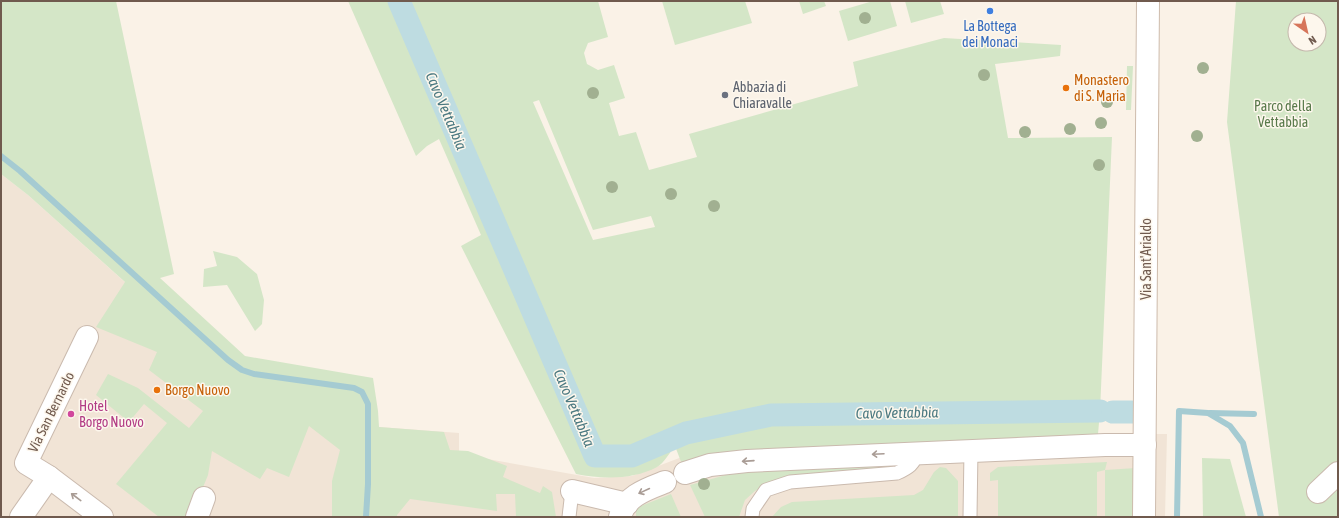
<svg xmlns="http://www.w3.org/2000/svg" width="1339" height="518" font-family="'Asap Condensed',sans-serif">
<style>
.residential{fill:#f1e4d6}
.green{fill:#d4e6c7;fill-rule:evenodd}
.lines{fill:none;stroke-linecap:round;stroke-linejoin:round}
.stream{stroke:#a5cbd2;stroke-width:6}
.canal{stroke:#bedce1;stroke-width:23}
.lane-casing{stroke:#cabaae;stroke-width:15}
.street-casing{stroke:#cabaae;stroke-width:24}
.secondary-casing{stroke:#cdbbac;stroke-width:24}
.lane{stroke:#fff;stroke-width:13}
.street{stroke:#fff;stroke-width:22}
.secondary{stroke:#fff;stroke-width:22}
.tree{fill:#a1b091}
.oneway{stroke:#a99c95}
.shop-dot{fill:#3f7fe0;stroke:#fdf7ed;stroke-width:1.5}
.food-dot{fill:#e8710a;stroke:#fdf7ed;stroke-width:1.5}
.worship-dot{fill:#6b7280;stroke:#fdf7ed;stroke-width:1.5}
.hotel-dot{fill:#d1479c;stroke:#fdf7ed;stroke-width:1.5}
.labels{text-anchor:middle;stroke-width:3;stroke-linejoin:round;paint-order:stroke}
.shop-label{font-size:14px;fill:#366cbe;stroke:#fdf7ed}
.food-label{font-size:14px;fill:#c56008;stroke:#fdf7ed;text-anchor:start}
.worship-label{font-size:14px;fill:#5b616d;stroke:#fdf7ed;text-anchor:start}
.park-label{font-size:14px;fill:#597a4b;stroke:#fdf7ed}
.street-label{font-size:14px;fill:#705a4e;stroke:#fdf7ed}
.hotel-label{font-size:14px;fill:#b23c85;stroke:#fdf7ed;text-anchor:start}
.water-label{font-size:15px;font-style:italic;fill:#4b7981;stroke:#fdf7ed}
</style>
<rect width="100%" height="100%" fill="#faf2e7"/>
<polygon class="residential" points="1,174 28,195 236,382 379,427 459,433 459,454 594,478 632,476 703,449 1010,434 1167,434 1165,517 1,517"/>
<g class="green">
<polygon points="1,1 116,1 174,274 160,278 245,356 373,378 378,411 379,427 444,432 450,450 468,451 507,466 503,477 540,493 543,486 552,492 556,517 516,517 515,494 496,494 497,511 410,499 397,515 397,517 332,517 332,481 340,450 309,426 289,477 267,468 260,479 212,451 208,475 191,517 159,517 116,484 167,423 144,404 129,422 96,395 108,374 138,388 189,428 203,411 149,370 157,352 96,327 125,282 28,195 1,174"/>
<path d="M348,1H598L608,37L588,43L584,53L587,64L598,70L614,65L625,98L609,103L619,136L636,132L649,170L697,157L689,134L858,86L853,62L944,38L1061,45L1060,56L995,64L1008,138L1112,137L1100,411L1098,434L1020,439L683,467L675,446C670,452 664,463 657,467C633,480 602,479 576,474L461,246L481,235L439,139L427,146L416,156ZM539,100L593,230L651,216L655,227L593,240L533,102Z"/>
<polygon points="662,1 745,1 752,23 675,45"/>
<polygon points="799,1 824,1 826,6 803,14"/>
<polygon points="873,1 890,1 897,26 848,41 839,11"/>
<polygon points="905,1 940,1 944,14 911,23"/>
<path d="M1236,1H1338V517H1279L1227,122ZM1295,20H1319V44H1295Z"/>
<polygon points="1127,66 1133,66 1131,110 1126,110"/>
<polygon points="213,251 237,257 257,274 264,300 262,324 255,331 227,285 203,287 204,269 217,266"/>
<polygon points="1202,458 1230,459 1246,517 1203,517"/>
<polygon points="1107,462 1105,470 1136,468 1136,517 1105,517 1105,470 1097,472 1097,517 998,517 998,480 990,481 990,473 998,467"/>
<polygon points="896,464 894,469 767,484 755,491 745,500 739,517 705,517 690,485 733,473"/>
<polygon points="940,467 946,468 958,481 958,517 772,517 781,507 792,502 914,495 923,490 934,472"/>
<polygon points="671,494 681,517 636,517 636,508"/>
</g>
<g class="lines">
<g class="stream">
<polyline points="1,156 20,171 228,360 242,370 254,374 354,388 362,392 368,404 368,484 366,517"/>
<polyline points="1210,413 1254,414"/>
<polyline points="1177,517 1179,411 1208,413 1230,426 1243,443 1261,517"/>
</g>
<g class="canal">
<polyline points="399,1 595,456 632,456 686,433 771,415 1100,411"/>
<polyline points="1113,412 1132,412"/>
</g>
<defs>
<g id="lane">
<polyline points="569,517 572,491"/>
<path d="M752,517L753,509L766,490L790,482L897,473C908,468 915,464 917,452"/>
<polyline points="970,517 971,450"/>
</g>
<g id="street">
<polyline points="87,337 26,463 49,477 102,517"/>
<polyline points="685,473 710,465 747,461 1105,445 1145,445"/>
<polyline points="572,491 627,504"/>
<polyline points="1318,492 1338,473"/>
<polyline points="21,517 49,477"/>
<polyline points="197,517 204,498"/>
<path d="M620,517C625,496 647,489 665,482"/>
</g>
<polyline id="secondary" points="1144,517 1148,1"/>
</defs>
<use href="#lane" class="lane-casing"/>
<use href="#street" class="street-casing"/>
<use href="#secondary" class="secondary-casing"/>
<use href="#lane" class="lane"/>
<use href="#street" class="street"/>
<use href="#secondary" class="secondary"/>
</g>
<g class="tree">
<circle cx="865" cy="18" r="6"/>
<circle cx="1203" cy="68" r="6"/>
<circle cx="984" cy="75" r="6"/>
<circle cx="593" cy="93" r="6"/>
<circle cx="1107" cy="102" r="6"/>
<circle cx="1101" cy="123" r="6"/>
<circle cx="1070" cy="129" r="6"/>
<circle cx="1025" cy="132" r="6"/>
<circle cx="1197" cy="136" r="6"/>
<circle cx="1099" cy="165" r="6"/>
<circle cx="612" cy="187" r="6"/>
<circle cx="671" cy="194" r="6"/>
<circle cx="714" cy="206" r="6"/>
<circle cx="704" cy="484" r="6"/>
</g>
<defs><path id="oneway-shaft" d="M-6 0H5M1.5-3L5.5 0L1.5 3" fill="none" stroke-width="1.6" stroke-linecap="round" stroke-linejoin="round"/></defs>
<g class="oneway">
<use href="#oneway-shaft" transform="translate(878 454) rotate(177)"/>
<use href="#oneway-shaft" transform="translate(748 461) rotate(176)"/>
<use href="#oneway-shaft" transform="translate(644 491) rotate(155)"/>
<use href="#oneway-shaft" transform="translate(76 497) rotate(-143)"/>
</g>
<circle class="shop-dot" cx="990" cy="11" r="4"/>
<g class="food-dot">
<circle cx="1066" cy="88" r="4"/>
<circle cx="157" cy="390" r="4"/>
</g>
<circle class="worship-dot" cx="725" cy="95" r="4"/>
<circle class="hotel-dot" cx="71" cy="414" r="4"/>
<g class="labels">
<g class="shop-label">
<text x="990" y="31">La Bottega<tspan x="990" dy="16">dei Monaci</tspan></text>
</g>
<g class="food-label">
<text x="1074" y="85">Monastero<tspan x="1074" dy="16">di S. Maria</tspan></text>
<text x="165" y="395">Borgo Nuovo</text>
</g>
<g class="worship-label">
<text x="733" y="92">Abbazia di<tspan x="733" dy="16">Chiaravalle</tspan></text>
</g>
<g class="park-label">
<text x="1283" y="111">Parco della<tspan x="1283" dy="16">Vettabbia</tspan></text>
</g>
<g class="street-label">
<text transform="translate(1146 259) rotate(-90)" y="5">Via Sant'Arialdo</text>
<text transform="translate(51 412) rotate(-64)" y="5">Via San Bernardo</text>
</g>
<g class="hotel-label">
<text x="79" y="411">Hotel<tspan x="79" dy="16">Borgo Nuovo</tspan></text>
</g>
<g class="water-label">
<text transform="translate(446 111) rotate(67)" y="5">Cavo Vettabbia</text>
<text transform="translate(574 408) rotate(67)" y="5">Cavo Vettabbia</text>
<text transform="translate(897 413) rotate(-1)" y="5">Cavo Vettabbia</text>
</g>
</g>
<rect width="1339" height="518" fill="none" stroke="#705a4e" stroke-width="4"/>
<g transform="translate(1307 32) rotate(146)"><circle r="19" fill="#fdf7ed" stroke="#c5b8ad"/>
<path d="M0-3L7 15L0 10L-7 15Z" fill="#d6755a"/>
<text y="-6" font-size="11" font-weight="bold" text-anchor="middle" fill="#705a4e">N</text>
</g>
</svg>
